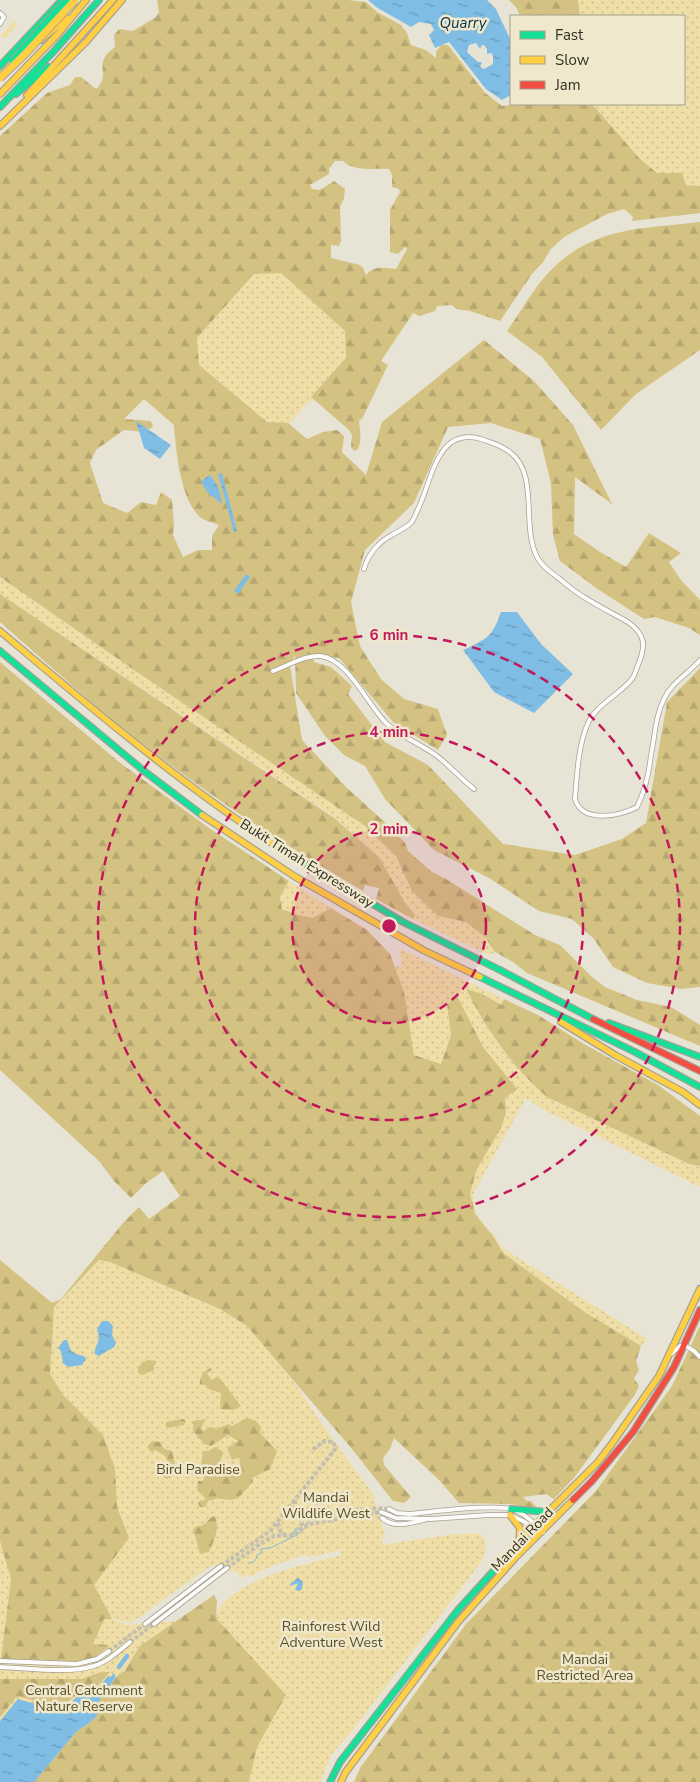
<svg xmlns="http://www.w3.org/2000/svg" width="700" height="1782" font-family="'Nunito Sans',sans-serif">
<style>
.green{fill:url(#green-dots);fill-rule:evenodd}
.forest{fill:url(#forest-firs);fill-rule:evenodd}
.pitch{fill:#efdea6}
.water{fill:url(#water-ripples);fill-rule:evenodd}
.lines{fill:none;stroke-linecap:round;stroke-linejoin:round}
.stream{stroke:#80bde4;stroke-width:1}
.canal{stroke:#80bde4;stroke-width:4.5}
.street-tunnel{stroke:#c3c0b1;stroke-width:4;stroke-dasharray:4 2;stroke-linecap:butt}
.street-casing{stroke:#a4a095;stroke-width:5.5}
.fast-casing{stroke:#a4a095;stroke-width:8}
.slow-casing{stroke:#a4a095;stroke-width:8}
.jam-casing{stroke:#a4a095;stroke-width:8}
.street{stroke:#fcfbf9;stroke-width:4}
.fast{stroke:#16e098;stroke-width:5.5}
.slow{stroke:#ffcf43;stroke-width:5.5}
.jam{stroke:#f24e42;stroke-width:5.5}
.fast-bridge-casing{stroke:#a4a095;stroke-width:9;stroke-linecap:butt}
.slow-bridge-casing{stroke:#a4a095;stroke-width:9;stroke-linecap:butt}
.fast-bridge{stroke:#16e098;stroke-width:7}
.slow-bridge{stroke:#ffcf43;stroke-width:7}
.ring{fill:none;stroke:#c2185b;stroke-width:2.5;stroke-dasharray:9 6}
.labels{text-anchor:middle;stroke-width:5;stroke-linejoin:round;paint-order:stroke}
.street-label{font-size:14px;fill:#312e23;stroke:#f0e8cd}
.park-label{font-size:14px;fill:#5a4e24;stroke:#f0e8cd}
.water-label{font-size:15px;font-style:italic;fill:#082f48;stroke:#f0e8cd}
.centre{fill:#c2185b;stroke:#f0e8cd;stroke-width:2.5}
.ring-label{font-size:15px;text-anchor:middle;font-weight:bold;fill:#c2185b;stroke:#f0e8cd;stroke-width:5;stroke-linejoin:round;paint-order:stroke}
</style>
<defs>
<pattern id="green-dots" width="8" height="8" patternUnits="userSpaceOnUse" patternTransform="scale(1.25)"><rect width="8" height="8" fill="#efdea6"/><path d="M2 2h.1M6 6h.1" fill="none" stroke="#cdbf8f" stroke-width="1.8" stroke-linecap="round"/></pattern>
<pattern id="forest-firs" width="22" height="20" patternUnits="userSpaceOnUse" patternTransform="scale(1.25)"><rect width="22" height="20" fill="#d4c282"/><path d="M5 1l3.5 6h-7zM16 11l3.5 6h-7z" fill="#b6a770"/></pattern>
<pattern id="water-ripples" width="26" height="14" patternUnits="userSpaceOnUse" patternTransform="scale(1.25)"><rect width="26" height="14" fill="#80bde4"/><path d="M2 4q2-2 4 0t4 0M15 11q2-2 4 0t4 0" fill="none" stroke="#699ab8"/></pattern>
</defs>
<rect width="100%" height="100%" fill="#e8e4d5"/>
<g class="green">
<polygon points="578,0 700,0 700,186 685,185 681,173 657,173 640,159 592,104 684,104 684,16 580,16"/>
<polygon points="280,272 345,331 346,358 311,397 314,400 306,404 289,424 267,422 199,366 197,339 254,274"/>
<polygon points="0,577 134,670 365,826 396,856 412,891 438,916 466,922 485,937 495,952 489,955 413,919 415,915 404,901 379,857 334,817 0,594"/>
<polygon points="289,881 331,908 313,918 298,915 281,909 280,897"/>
<path d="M401,949L504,999L502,1005L480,993L467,990C486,1029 513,1068 547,1097L689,1164L700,1166V1187L542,1109L526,1098L473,1194L476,1214L490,1233L494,1234L499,1244L509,1252L647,1339L641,1346L586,1313L503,1253L493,1236L490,1234L475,1214L470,1193L477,1169L501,1128L506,1113L505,1098L498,1068L483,1047L457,997L447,1004L451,1035L441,1064L414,1055L404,992L395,968L402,965L400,955Z"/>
<path d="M0,1260L52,1303L54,1307L99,1260L110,1262L220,1309L247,1326L293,1381L327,1431L373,1494L385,1537L381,1538L383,1545C397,1543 473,1529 481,1535C489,1542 485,1553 482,1561L352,1731L331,1755L320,1782H0ZM340,1550L341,1555C303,1565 251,1575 222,1604C219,1608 217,1614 215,1618L127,1625L112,1619L108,1612L112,1618L131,1623L212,1565L237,1572L240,1578L247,1574L249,1577L274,1565L291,1560V1559L306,1555L307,1557H311Z"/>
</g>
<g class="forest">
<path d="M157,0H348L366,2L377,12L401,25L407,33L411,45L426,50L436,58V52L441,45H448L485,93L502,106L518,104H592L640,159L657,173H682L686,185L700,186V213L632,221L633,217L624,209L607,214L564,237L550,250L544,261L532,274L500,321L470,311L456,309L452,305L437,306L435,311L420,316L413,313L381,361L388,365L363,417L359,421C360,430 362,440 358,449L354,451L351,447L352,435L349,430L311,397L346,358L345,331L281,273L254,274L197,338L199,365L267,422L288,423L307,439L323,432L337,430L344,436L342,452L366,475L382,422L484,340L534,381L573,425L612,504L575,477L574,534L600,552L626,567L649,533L681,553L669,562L681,580L700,600V635L689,628L655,617L644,619L596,588L560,561L553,535L551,483L540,439L491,423L448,427L414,503L365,550L351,602L360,646L381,679L404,699L438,709L447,735L438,750L393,722L339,658L312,654L314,662L331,667L352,686L348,694L385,742L428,765L503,844L575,855L622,839L646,823L667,702L700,668V987L681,989L647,983L613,967L594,939L572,919L539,911L489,878L434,850L385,799L365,766L344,755L325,736L296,693L295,655L290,665L302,740L347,788L387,824L405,843L408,851L432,872L446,879L535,935L560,945L592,977L605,987L637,1000L671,1007L700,1025V1046L527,973L513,962L495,952L485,937L466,922L438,916L412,891L396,856L365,826L134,670L0,577V136L47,93L70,85L75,77H81L96,89C110,76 97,68 106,55C108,52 112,50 115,47L114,35L119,29L133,31L156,17L159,12ZM335,161H343C353,172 375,168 389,169L392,175V187L399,189L400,192L390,210V252L398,254L405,247L407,249L396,269C383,268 375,265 366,275L363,268L360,265L331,258V245L339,246L341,241L340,206L344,199L345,189L334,181L320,190L312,189L310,185L329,174V169ZM144,399L174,425C176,451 180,500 201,518C205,521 214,523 219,525L212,536V550H198L183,557L173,535L174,524L172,500L161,492L156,505L141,502L127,513L103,503L90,463L96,450L124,430L143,432L153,427L151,421L124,419Z"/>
<polygon points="509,0 578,0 580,16 520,16 516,7"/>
<path d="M700,222V350L636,394L601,430L542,357L507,331C520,313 535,286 550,271C594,226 642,229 700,222Z"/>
<path d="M0,594L334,818L379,857L404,901L415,915L413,919L376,899L379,888L365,885L363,891C293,850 224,806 160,757C104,715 52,668 0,622Z"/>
<polygon points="0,662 119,762 209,828 289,881 280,897 282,909 298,915 313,918 331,908 367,930 390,954 404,992 414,1055 441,1064 451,1035 447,1004 457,996 483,1047 517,1089 505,1098 506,1113 501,1128 477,1169 470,1193 475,1214 493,1236 503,1253 586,1313 641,1346 636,1361 639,1370 634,1378 639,1386 634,1396 574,1478 554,1499 546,1494 523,1497 527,1501 531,1501 537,1508 509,1504 459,1503 439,1480 394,1438 390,1449 383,1458 384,1465 411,1497 404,1503 393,1501 352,1449 247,1326 220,1309 110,1262 99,1260 54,1307 50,1374 63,1395 103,1435 115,1469 117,1507 129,1538 94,1585 112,1619 104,1619 93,1644 110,1645 94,1658 74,1664 1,1660 11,1579 0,1541 0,1260 52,1303 61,1299 123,1223 139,1207 149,1219 180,1196 163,1171 145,1184 131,1198 114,1181 100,1162 0,1070"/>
<path d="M466,989L480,993L502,1005L504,999L538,1015L584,1044L658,1085L700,1116V1166L689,1164L547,1097C513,1068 486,1029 466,989Z"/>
<polygon points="700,1326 700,1782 354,1782 360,1768 466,1624 596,1491 672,1386"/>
<path d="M148,1360L157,1361L154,1366V1370L142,1375L138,1373C137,1365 142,1363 148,1360Z"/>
<path d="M210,1368L212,1369L207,1374L212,1380L218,1376L241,1406L234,1410L220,1409L221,1393L209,1389L205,1385H200C199,1378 204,1370 210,1368Z"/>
<path d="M247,1418L256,1421L261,1427L260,1433L277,1451L270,1469L252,1478L253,1481C240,1497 238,1503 217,1498L213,1500H209L205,1507H200L198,1503L201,1500L204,1501L205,1498L197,1490L198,1481H203L205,1473L201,1470L203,1451H209L215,1447L222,1451L223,1454L220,1461L226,1472L241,1468L239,1457L232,1460L227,1448L238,1441L228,1435L211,1446L204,1444L193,1431V1421L206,1419L201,1428L204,1431C209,1427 211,1426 217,1429L228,1424L232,1426Z"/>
<polygon points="181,1419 184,1419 186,1422 184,1425 167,1428 165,1425 166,1422"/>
<path d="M152,1441L160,1442C162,1447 165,1451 171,1450C175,1460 176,1465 174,1476L167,1479L158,1474L166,1468L168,1462L165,1456L155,1450L152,1452L149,1450L148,1446Z"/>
<path d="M215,1516C220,1528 214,1541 209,1552L200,1554L193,1529C197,1525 199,1527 203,1525C208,1522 208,1518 215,1516Z"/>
<polygon points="214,1595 217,1600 216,1618 286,1695 257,1747 249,1781 250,1782 34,1782 76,1732 89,1723 98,1707 98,1702 119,1674 124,1672 140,1646"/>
<polygon points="101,1672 110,1672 92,1692 84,1690 71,1699 63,1709 17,1696 0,1717 0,1679 82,1679"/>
</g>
<polygon class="pitch" points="14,21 17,25 5,39 0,36"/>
<g class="water">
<path d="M368,0H487L496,9L511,41V95L502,100L486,89L449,42L435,48L429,35L434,30L431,24L419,22L411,27L376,7ZM476,43L480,49L482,45H484L487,49V54L491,53L493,56V64L484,69L480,67L482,62H478L467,52L469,45Z"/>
<polygon points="136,421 171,445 160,459 144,448"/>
<polygon points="222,473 237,531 234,532 218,474"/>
<path d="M209,475C218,482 220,493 222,504L208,493L201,482Z"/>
<polygon points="246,574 250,577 238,594 234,591"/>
<path d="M501,612H517L541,644L573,674L534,713L494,692L463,650C486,640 493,636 501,612Z"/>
<path d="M102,1321H108L113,1326L112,1335L116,1343L114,1347L99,1356L95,1354C94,1344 102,1344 97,1329Z"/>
<polygon points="64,1340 67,1340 71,1351 76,1354 84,1356 86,1359 82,1365 68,1367 63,1363 61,1351 58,1348"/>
<polygon points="298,1578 303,1582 302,1589 299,1591 295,1590 298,1583 290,1586 290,1584"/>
<polygon points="113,1674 116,1674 114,1676 116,1677 98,1702 97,1716 89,1723 76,1732 34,1782 0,1782 0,1721 18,1699 42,1706 65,1711 73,1704 73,1700 84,1692 93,1694 108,1676 111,1677"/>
</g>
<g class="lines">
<g class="stream">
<polyline points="293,1536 295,1529 301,1529"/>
<path d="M248,1563C254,1563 256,1561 257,1555L261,1553V1549L270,1548L297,1535L305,1528L310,1519L309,1510L317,1513V1504"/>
</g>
<polyline class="canal" points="119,1667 127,1656"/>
<g class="street-tunnel">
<polyline points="295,1500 295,1510 302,1523 299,1530"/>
<path d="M284,1513C295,1510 300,1519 310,1518C337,1515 362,1506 389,1509"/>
<polyline points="278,1523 280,1531 285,1535"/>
<polyline points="221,1566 270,1531 336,1448 333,1442 324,1441 311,1451"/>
<polyline points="227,1568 260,1544 274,1536 293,1535 307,1525 315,1523 381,1512"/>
<polyline points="130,1642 154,1624"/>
<polyline points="109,1651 145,1624"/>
</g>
<defs>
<g id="street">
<polyline points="0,13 4,17 0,24"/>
<path d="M364,569C368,555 378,542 392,535C398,531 406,528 411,523C414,519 416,514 418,509C432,481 437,423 484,440C493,443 503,446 511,453C539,475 521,525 537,557C542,567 552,573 561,580C581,598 605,609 628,622C646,635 646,646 638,665C636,670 635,675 632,679C619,695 597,704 588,723C578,746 577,775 575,799C582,824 621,816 637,807C645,791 649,773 651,755C655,736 655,717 664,699C672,682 688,674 700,660"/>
<path d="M273,671C287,666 305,655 320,656C347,658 368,705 386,723C401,737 421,744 437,756C451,767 461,779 474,789"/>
<polyline points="671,1354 680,1346 684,1345 694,1351 700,1357"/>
<path d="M389,1509L397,1513L410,1514C433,1512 496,1503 515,1510C526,1515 534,1523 543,1532"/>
<polyline points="381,1512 396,1518 431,1519 489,1515 510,1515 525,1522 539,1535"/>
<path d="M382,1518C394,1529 410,1523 424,1520"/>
<polyline points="145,1624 221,1566"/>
<polyline points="154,1624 227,1568"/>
<polyline points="0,1661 77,1664 97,1659 109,1651"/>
<path d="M0,1667C26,1668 70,1674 94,1666C107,1662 119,1651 130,1642"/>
</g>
<g id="fast">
<polyline points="0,66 62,0"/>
<polyline points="16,94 48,67"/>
<polyline points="0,107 54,51 99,0"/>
<polyline points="0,651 144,771 202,815"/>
<polyline points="299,860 403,922 500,970 593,1019"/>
<polyline points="480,977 635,1052 700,1087"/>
<polyline points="609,1023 700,1057"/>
<polyline points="511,1509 548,1512"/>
<polyline points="330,1782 340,1762 458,1610 498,1566"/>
</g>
<g id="slow">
<polyline points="41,40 67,18"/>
<polyline points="0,94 57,35 86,0"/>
<polyline points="27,95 113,0"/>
<polyline points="0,126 86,42 122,0"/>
<path d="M0,631C76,695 151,759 232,816C254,831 276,847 299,860"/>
<polyline points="202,815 294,876 423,950 480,977"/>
<polyline points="561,1022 615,1055 683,1092 700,1105"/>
<polyline points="510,1515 520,1528 519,1543"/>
<polyline points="498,1566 530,1530 598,1462 611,1445 659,1376 700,1289"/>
<polyline points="341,1782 345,1773 458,1622 516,1557 573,1500"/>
</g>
<g id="jam">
<polyline points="593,1019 700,1071"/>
<polyline points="573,1500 592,1481 633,1432 674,1367 700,1310"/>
</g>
</defs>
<use href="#street" class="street-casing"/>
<use href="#fast" class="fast-casing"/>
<use href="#slow" class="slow-casing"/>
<use href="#jam" class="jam-casing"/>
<use href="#street" class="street"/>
<use href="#fast" class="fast"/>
<use href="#slow" class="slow"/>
<use href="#jam" class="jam"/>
<defs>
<polyline id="fast-bridge" points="13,61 67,0"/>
<polyline id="slow-bridge" points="0,78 25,54 75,0"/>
</defs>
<use href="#fast-bridge" class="fast-bridge-casing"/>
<use href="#slow-bridge" class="slow-bridge-casing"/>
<use href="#fast-bridge" class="fast-bridge"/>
<use href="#slow-bridge" class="slow-bridge"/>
</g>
<circle cx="389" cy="926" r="97" fill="#c2185b" fill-opacity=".12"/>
<g class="ring">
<circle cx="389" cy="926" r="97"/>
<circle cx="389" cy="926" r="194"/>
<circle cx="389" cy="926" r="291"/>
</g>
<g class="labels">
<g class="street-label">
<text transform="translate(307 863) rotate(32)" y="5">Bukit Timah Expressway</text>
<text transform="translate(522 1539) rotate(-46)" y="5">Mandai Road</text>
</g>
<g class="park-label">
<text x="198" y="1474">Bird Paradise</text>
<text x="326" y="1502">Mandai<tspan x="326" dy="16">Wildlife West</tspan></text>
<text x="331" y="1631">Rainforest Wild<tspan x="331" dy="16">Adventure West</tspan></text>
<text x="585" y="1664">Mandai<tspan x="585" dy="16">Restricted Area</tspan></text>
<text x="84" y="1695">Central Catchment<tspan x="84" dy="16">Nature Reserve</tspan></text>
</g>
<g class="water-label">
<text x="463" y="28">Quarry</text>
</g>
</g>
<circle cx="389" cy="926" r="8" class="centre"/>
<g class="ring-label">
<text x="389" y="640">6 min</text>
<text x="389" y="737">4 min</text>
<text x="389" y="834">2 min</text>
</g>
<rect x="510" y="15" width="175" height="90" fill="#f0e8cd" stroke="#a49e89"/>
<rect x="520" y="31" width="25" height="8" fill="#16e098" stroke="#a49e89"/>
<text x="555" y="40" font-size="15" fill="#312e23">Fast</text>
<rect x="520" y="56" width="25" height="8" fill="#ffcf43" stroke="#a49e89"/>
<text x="555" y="65" font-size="15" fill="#312e23">Slow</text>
<rect x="520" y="81" width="25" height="8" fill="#f24e42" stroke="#a49e89"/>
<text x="555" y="90" font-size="15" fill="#312e23">Jam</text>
</svg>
